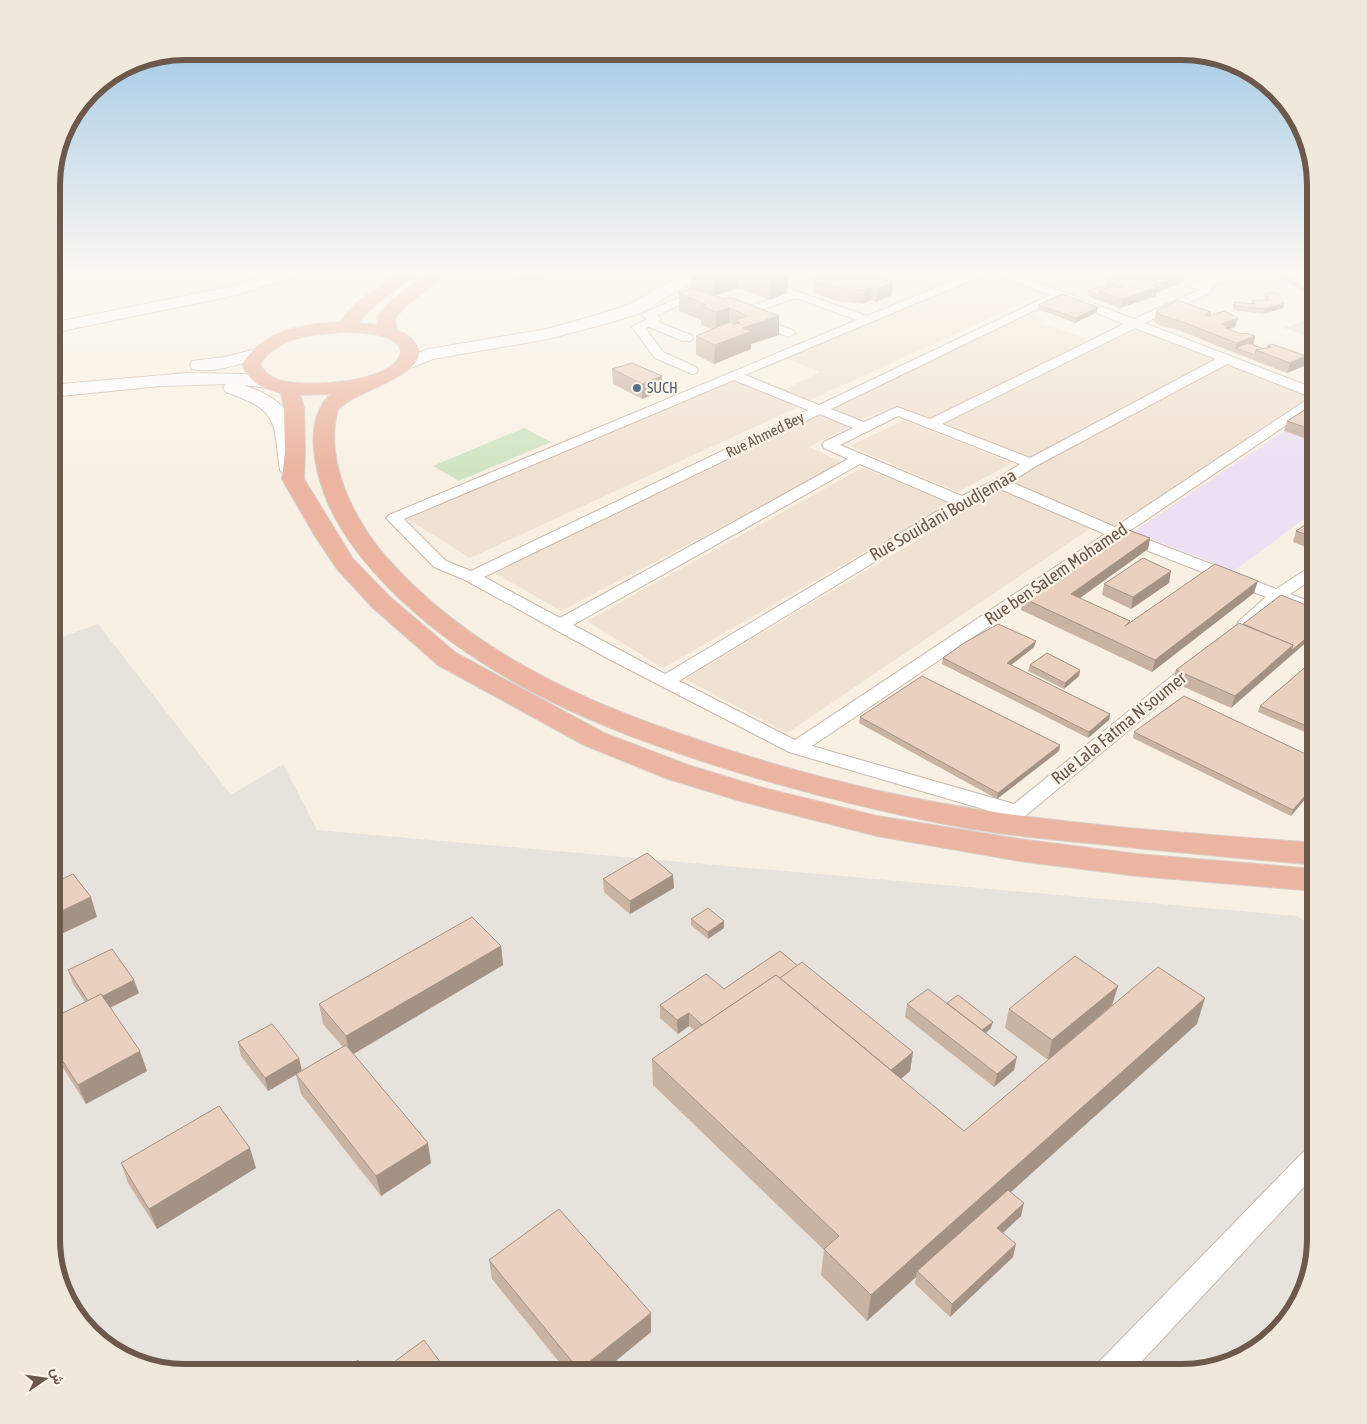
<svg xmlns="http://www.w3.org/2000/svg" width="1367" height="1424" font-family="'Asap Condensed',Vazirmatn,sans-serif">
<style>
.residential{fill:#efe2d2}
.industrial{fill:#e8e2dd}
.education{fill:#ede0f4}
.green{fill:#d0e4c3}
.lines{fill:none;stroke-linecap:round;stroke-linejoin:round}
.stream{stroke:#a2c8cf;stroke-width:4.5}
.street-casing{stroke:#c7b8ab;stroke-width:2}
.secondary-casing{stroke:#ccbaac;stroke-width:2}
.highway-casing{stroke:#d6d0cd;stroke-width:2}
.street{fill:#fff;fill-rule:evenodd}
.secondary{fill:#fff;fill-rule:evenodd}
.highway{fill:#ebb5a1;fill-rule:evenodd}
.wall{fill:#c9b3a3}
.shaded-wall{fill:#a49285}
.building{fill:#ead0be;stroke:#a49285}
.service-dot{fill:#5c6f8a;stroke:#fcf4e8;stroke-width:2}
.labels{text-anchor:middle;stroke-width:4.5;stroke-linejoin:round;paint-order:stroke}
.far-service-label{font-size:15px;fill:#4e5e75;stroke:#fcf4e8;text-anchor:start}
.far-street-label{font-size:15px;fill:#6d584c;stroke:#fcf4e8}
.street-label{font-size:18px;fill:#6d584c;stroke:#fcf4e8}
.rim{fill:none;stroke:#6d584c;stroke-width:6}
</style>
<rect width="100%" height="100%" fill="#f8f0e3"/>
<g class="residential">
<polygon points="993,271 1047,292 808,401 781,391 820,372 785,358"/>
<polygon points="1030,314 1042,319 1038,323 1089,339 932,421 894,408 857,420 829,410"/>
<polygon points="1126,321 1222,358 1032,461 942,422"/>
<polygon points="1223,359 1316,398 1112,528 1000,486"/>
<polygon points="741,376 800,406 470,558 406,518"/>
<polygon points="820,414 850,426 809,447 844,463 561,611 495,573"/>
<polygon points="904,420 1012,463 958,492 850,446"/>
<polygon points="862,468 950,503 663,668 587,621"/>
<polygon points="1003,489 1092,527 787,733 685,679"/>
</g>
<polygon class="industrial" points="98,624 231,795 283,764 317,830 1297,916 1316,929 1316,1239 1302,1298 1270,1340 1233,1363 1183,1373 185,1373 126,1359 84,1327 61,1290 51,1240 51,628 59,638"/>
<polygon class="education" points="1284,431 1316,442 1316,510 1234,571 1133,532"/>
<g class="green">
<polygon points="503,271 569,271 528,284 499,272"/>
<polygon points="1316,317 1316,339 1284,328"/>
<polygon points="524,428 551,442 459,481 433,466"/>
</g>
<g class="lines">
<polyline class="stream" points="1274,271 1316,297"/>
<defs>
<g id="street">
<path d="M725,271H739L867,316L976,271H989L988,273L745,375L819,405L1050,295L995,273L994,271H1008L1134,319L1201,289L1192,288L1190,286L1192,284C1210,279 1226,271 1245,271L1244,273L1212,286L1210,293L1144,323L1316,389V405L1128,532L1276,589L1310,567L1316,565V577L1290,594L1316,604V615L1280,602L1252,628L1246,629L1240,628L1237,624L1240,620L1266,597L1118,539L812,746L1014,804L1188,663L1194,662L1200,663L1203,667L1200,671L1024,817L1017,819L789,752L607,658L465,580L434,567L389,521L386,518L389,515L857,320L796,298L742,316H734L732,314L734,312L785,294L726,273ZM1060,298L1124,324L930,419L897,407L864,422L831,409ZM1135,328L1216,359L1030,458L942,424ZM1227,364L1311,397L1115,527L1011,482L1036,466ZM734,380L808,410L471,571L446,561L404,519ZM820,414L853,428L824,442L822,445L824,448L848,459L560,618L484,577ZM898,416L1020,464L995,480L962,496L840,445ZM860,464L951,503L665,674L573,625ZM1000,489L1105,534L795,740L679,681L968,505Z"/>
<polygon points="688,294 705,299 707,301 701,304 689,301 657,315 661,319 658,322 691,335 693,338 691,341 683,341 649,327 645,328 663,352 696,367 698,370 696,373 692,374 655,358 632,327 647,319 642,315 644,313"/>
<polygon points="755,317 793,330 795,333 789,337 751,323 749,321 751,319"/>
<polygon points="1316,1145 1316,1174 1131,1373 1095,1373 1099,1362 1307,1148"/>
</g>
<g id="secondary">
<polygon points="283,271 306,271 304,274 232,296 52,333 52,323 229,287"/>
<polygon points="689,271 708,271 706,274 640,313 612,322 548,339 433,359 405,370 398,368 396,364 398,360 429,349 547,329 600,314 628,305"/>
<path d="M256,349L262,350L265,354L262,358C241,363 214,374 192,369L190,365L192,361L225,357Z"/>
<path d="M187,373L242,374L275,378L277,382L275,386L268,388L243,385C295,403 293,420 302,470L298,474L291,476L284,474L280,470C273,419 279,411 226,392L223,388L226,384L160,386L51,397V385Z"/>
</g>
<path id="highway" d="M402,271H420L368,311L358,323L378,325L377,317L393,299L431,271H449L405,307L395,318L396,330C405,333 412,337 417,346C432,375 351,391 338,410C323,460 355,522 387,558C462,643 567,695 672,731C770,766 872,793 975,809C1087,827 1202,834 1316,843V865C1249,859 1183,853 1117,846C1068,841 1020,837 972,829C901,817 830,799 760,779C631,741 500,693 400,599C371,571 344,540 328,503C315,472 302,420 331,394L300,395L304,408L305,452L304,479L353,559L390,597L456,653L604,733L688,765L760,787L877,816L1019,839L1137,854L1316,869V891L1137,876L1019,861L877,836L744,802L668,779L584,745L438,665L372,607L337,569L315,536L282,479L285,452L284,408L281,393C260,387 251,384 242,364C266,329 300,325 340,322L356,303ZM345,332C362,333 393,332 401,350C399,384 300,389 276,379C268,376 264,371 260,364C279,336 314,334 345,332Z"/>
</defs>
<use href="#street" class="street-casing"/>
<use href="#secondary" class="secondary-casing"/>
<use href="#highway" class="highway-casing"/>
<use href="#street" class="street"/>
<use href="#secondary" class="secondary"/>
<use href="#highway" class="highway"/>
</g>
<g class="wall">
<polygon points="691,271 788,271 787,293 770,300 738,288 715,296 724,299 779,335 751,344 751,349 714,364 696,355 696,336 712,329 701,325 701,320 679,311 679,293 698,290 691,287"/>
<polygon points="1105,271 1177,271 1185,273 1183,282 1156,293 1156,296 1120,308 1087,296 1088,291 1106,285 1106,281 1115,278 1104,274"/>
<polygon points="842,273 893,282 892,295 876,302 870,300 863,304 837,301 813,293 813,280"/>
<polygon points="1265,293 1284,303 1283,308 1263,314 1233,310 1233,307 1234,302 1251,304 1252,300 1265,300 1264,297"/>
<polygon points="1038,305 1097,312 1075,323 1038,309"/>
<polygon points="1156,311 1211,312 1210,316 1238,318 1235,327 1228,329 1242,334 1255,336 1253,344 1264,349 1267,348 1267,346 1306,356 1304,366 1287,373 1235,353 1181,331 1159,325 1154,321"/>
<polygon points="612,369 662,376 662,391 642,399 613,384"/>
<polygon points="1316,369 1316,384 1307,381 1310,371"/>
<polygon points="1316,403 1316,442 1284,431 1287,421"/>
<polygon points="1316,519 1316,551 1293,542 1296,531"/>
<polygon points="1150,538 1148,549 1079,598 1130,621 1130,623 1254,593 1152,672 1021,610 1023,598"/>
<polygon points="1169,583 1131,609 1102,595 1104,584"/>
<polygon points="1281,595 1231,708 1173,682 1176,670 1243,624"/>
<polygon points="1034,647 1011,665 1110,714 1109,720 1088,738 942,664 943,658"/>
<polygon points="1316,658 1316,734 1314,736 1258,712 1260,706"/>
<polygon points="1030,665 1080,670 1079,676 1064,689 1028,671"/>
<polygon points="860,717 1060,745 1059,751 997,799 859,723"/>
<polygon points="1134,732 1316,759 1316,786 1291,816 1133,738"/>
<polygon points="673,875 674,888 630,914 604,892 603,879"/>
<polygon points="691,919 724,921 724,928 708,939 691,925"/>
<polygon points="501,946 503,965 353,1054 431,1163 381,1196 301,1094 296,1075 268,1091 241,1056 238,1042 302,1071 343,1047 323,1024 319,1004"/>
<polygon points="798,966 913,1052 910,1071 901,1079 964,1131 1197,1024 1011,1192 1021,1216 1003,1233 1013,1257 950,1317 915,1284 916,1277 867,1321 821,1275 824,1250 653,1085 652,1059 694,1030 689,1026 678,1034 660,1018 660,1005 724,989"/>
<polygon points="68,970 139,993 110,1008 147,1071 86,1104 51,1049 51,1019 85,1002 73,984"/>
<polygon points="1118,986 1112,1005 1048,1060 1005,1028 1009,1009"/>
<polygon points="947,1003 991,1028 986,1033 1014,1070 994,1087 905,1017 907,1004"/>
<polygon points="121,1163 256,1168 157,1229 128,1183"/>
<polygon points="489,1260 651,1313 651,1332 601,1373 568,1373 492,1279"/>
</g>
<g class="shaded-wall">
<polygon points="714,271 739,271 738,288 714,296"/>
<polygon points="781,271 788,271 787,293 770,300 771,274"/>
<polygon points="1127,271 1143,271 1129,272 1127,279 1122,279 1123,272"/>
<polygon points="1185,273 1183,282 1156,293 1156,296 1120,308 1122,299 1158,287 1160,288 1161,283"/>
<polygon points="893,282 892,295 876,302 877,289"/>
<polygon points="872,287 870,300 863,304 865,290"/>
<polygon points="1284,303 1283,308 1263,314 1265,309"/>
<polygon points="1098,307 1097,312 1075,323 1076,318"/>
<polygon points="729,308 729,326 716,331 716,312"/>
<polygon points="1211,312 1209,322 1204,315"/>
<polygon points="779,316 779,335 751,344 751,349 714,364 715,345 742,328"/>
<polygon points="1238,318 1235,327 1228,330 1226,336 1221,324"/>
<polygon points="1255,336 1253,346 1236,348 1237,343"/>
<polygon points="1306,356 1304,366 1287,373 1290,363"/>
<polygon points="662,376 662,391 642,399 642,384"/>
<polygon points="1150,538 1148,549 1069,606 1071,594"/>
<polygon points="1171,571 1169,583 1131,609 1133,597"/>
<polygon points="1258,581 1254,593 1152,672 1155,660"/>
<polygon points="1316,630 1316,634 1231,708 1235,696 1293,645"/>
<polygon points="1036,641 1034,647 1006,669 1007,663"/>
<polygon points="1080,670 1079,676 1064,689 1065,683"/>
<polygon points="1110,714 1109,720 1088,738 1089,732"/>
<polygon points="1060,745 1059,751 997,799 998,793"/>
<polygon points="1316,783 1316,786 1291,816 1293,810"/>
<polygon points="673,875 674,888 630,914 630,901"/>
<polygon points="91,897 97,917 51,939 51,916"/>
<polygon points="724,921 724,928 708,939 708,932"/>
<polygon points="501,946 503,965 350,1056 346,1036"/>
<polygon points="134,980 139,993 94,1016 89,1003"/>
<polygon points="1118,986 1112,1005 1048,1060 1052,1040"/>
<polygon points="1205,998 1197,1024 920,1274 917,1271 916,1277 867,1321 871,1295"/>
<polygon points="689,1013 689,1026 678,1034 677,1020"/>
<polygon points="993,1022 991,1028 976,1040 978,1033"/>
<polygon points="140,1051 147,1071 86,1104 78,1085"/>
<polygon points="913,1052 910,1071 884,1093 886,1073"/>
<polygon points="1017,1057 1014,1070 994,1087 997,1074"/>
<polygon points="299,1058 302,1071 268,1091 265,1078"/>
<polygon points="428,1143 431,1163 381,1196 376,1176"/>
<polygon points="250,1148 256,1168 157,1229 149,1209"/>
<polygon points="1024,1203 1021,1216 994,1241 997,1228"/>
<polygon points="1016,1244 1013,1257 950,1317 952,1304"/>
<polygon points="651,1313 651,1332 601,1373 579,1373 579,1370"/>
</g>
<g class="building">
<polygon points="762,271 781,271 771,274"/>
<polygon points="835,271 842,273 847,271 855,271 893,282 877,289 872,287 865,290 838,288 813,280"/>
<polygon points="1134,271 1177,271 1185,273 1161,283 1129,272"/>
<polygon points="1124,275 1158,287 1122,299 1099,291 1112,286 1116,288 1122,287 1106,281"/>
<polygon points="1106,285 1110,287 1099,291 1098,295 1088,291"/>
<polygon points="694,288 724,299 730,297 779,316 742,328 752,331 715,345 696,336 730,322 734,324 740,323 735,320 748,316 729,308 716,312 701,306 706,305 679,293"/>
<polygon points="1265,293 1278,293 1284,303 1265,309 1234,306 1234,302 1255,304 1252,300 1269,300"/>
<polygon points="1062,294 1098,307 1076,318 1038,305"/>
<polygon points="1177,300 1211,312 1204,315 1209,316 1224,311 1238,318 1221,324 1229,327 1225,328 1242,334 1246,333 1255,336 1237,343 1183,322 1161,315 1156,311"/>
<polygon points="1249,343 1264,349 1256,350 1255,355 1236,348"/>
<polygon points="1272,344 1306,356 1290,363 1256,350 1271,347 1267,346"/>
<polygon points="632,363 662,376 642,384 612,369"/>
<polygon points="1316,369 1316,373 1310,371"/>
<polygon points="1316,403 1316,431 1287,421"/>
<polygon points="1315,518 1316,519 1316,538 1296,531"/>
<polygon points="1123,528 1150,538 1071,594 1130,621 1125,626 1215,564 1258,581 1155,660 1023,598"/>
<polygon points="1143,558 1171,571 1133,597 1104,584"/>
<polygon points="1281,595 1316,609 1316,630 1291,651 1293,645 1243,624"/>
<polygon points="1239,623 1293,645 1235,696 1176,670"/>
<polygon points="998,624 1036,641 1007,663 1110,714 1089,732 943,658 964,643"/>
<polygon points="1047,653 1080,670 1065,683 1030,665"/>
<polygon points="1316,658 1316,730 1260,706"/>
<polygon points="922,676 1060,745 998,793 860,717"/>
<polygon points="1184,696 1316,759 1316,783 1293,810 1134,732"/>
<polygon points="647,853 673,875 630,901 603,879"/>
<polygon points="73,874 91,897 51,916 51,884"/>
<polygon points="708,908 724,921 708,932 691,919"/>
<polygon points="472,917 501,946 346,1036 319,1004"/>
<polygon points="112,949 134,980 103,996 101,994 88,1001 68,970"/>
<polygon points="780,951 798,966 780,978 776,975 702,1025 689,1013 677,1020 660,1005 706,974 724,989"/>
<polygon points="1075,956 1118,986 1052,1040 1009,1009"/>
<polygon points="802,962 913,1052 891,1070 780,978"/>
<polygon points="1158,967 1205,998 871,1295 824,1249 839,1236 652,1059 776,975 964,1131"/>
<polygon points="928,989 1017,1057 997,1074 907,1004"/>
<polygon points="101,994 140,1051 78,1085 51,1043 51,1019"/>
<polygon points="958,995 993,1022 982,1030 947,1003"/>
<polygon points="272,1024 299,1058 265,1078 238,1042"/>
<polygon points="346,1045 428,1143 376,1176 296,1074"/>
<polygon points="219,1106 250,1148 149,1209 121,1163"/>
<polygon points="1008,1190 1024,1203 997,1228 1016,1244 952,1304 917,1271"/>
<polygon points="559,1209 651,1313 579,1370 489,1260"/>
<polygon points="424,1340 448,1373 379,1373"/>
<polygon points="358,1360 367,1373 341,1373"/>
</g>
<linearGradient id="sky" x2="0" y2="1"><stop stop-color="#95c3e4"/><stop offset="0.58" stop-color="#fcf8f2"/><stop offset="1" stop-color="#fcf8f2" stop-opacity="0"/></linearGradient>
<rect width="1367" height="470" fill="url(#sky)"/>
<circle class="service-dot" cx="637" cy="388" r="5"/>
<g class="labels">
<g class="far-service-label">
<text x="647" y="393">SUCH</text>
</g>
<g class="far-street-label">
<text transform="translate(765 435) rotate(-26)" y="5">Rue Ahmed Bey</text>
</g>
<g class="street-label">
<text transform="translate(943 515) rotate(-30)" y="6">Rue Souidani Boudjemaa</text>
<text transform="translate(1056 574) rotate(-34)" y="6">Rue ben Salem Mohamed</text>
<text transform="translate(1119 728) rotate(-39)" y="6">Rue Lala Fatma N'soumer</text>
</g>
</g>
<path d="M0 0H1367V1424H0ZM185 60H1182A125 125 0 0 1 1307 185V1239A125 125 0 0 1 1182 1364H185A125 125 0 0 1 60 1239V185A125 125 0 0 1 185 60Z" fill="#f1e8dc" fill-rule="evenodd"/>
<path class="rim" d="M185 60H1182A125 125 0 0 1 1307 185V1239A125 125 0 0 1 1182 1364H185A125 125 0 0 1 60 1239V185A125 125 0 0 1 185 60Z"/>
<g transform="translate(45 1379) rotate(77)" stroke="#fcf4e8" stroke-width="4" paint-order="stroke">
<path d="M0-4L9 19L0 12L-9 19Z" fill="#6d584c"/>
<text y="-8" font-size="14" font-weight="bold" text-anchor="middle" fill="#6d584c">ش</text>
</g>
</svg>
